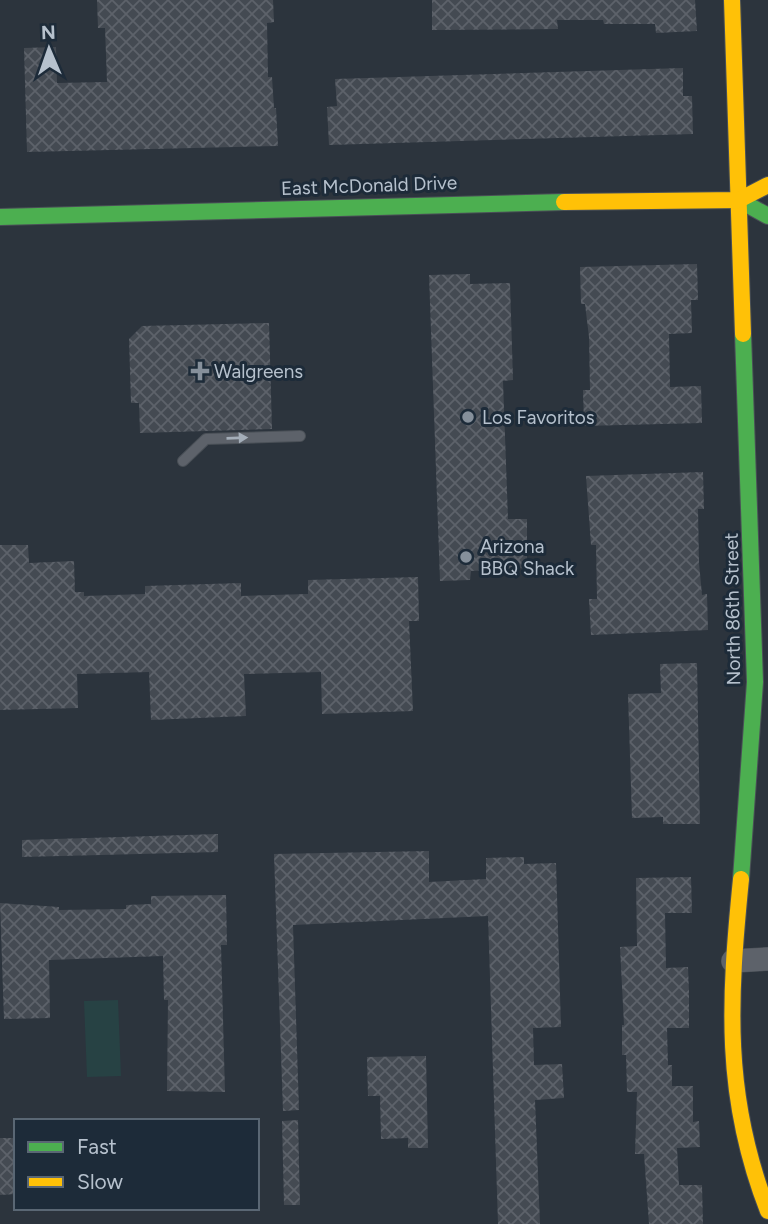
<svg xmlns="http://www.w3.org/2000/svg" width="768" height="1224" font-family="Figtree,sans-serif">
<style>
.green{fill:#274244}
.building{fill:url(#building-cross-hatch)}
.lines{fill:none;stroke-linecap:round;stroke-linejoin:round}
.lane-casing{stroke:#4a5057;stroke-width:12}
.street-casing{stroke:#4a5057;stroke-width:24}
.fast-casing{stroke:#4a5057;stroke-width:18}
.slow-casing{stroke:#4a5057;stroke-width:18}
.lane{stroke:#5d626a;stroke-width:10}
.street{stroke:#5d626a;stroke-width:23}
.fast{stroke:#4caf50;stroke-width:16}
.slow{stroke:#ffc107;stroke-width:16}
.oneway{fill:#a4aeb9}
.poi-dot{fill:#86909b;stroke:#1d2b39;stroke-width:2.5}
.labels{text-anchor:middle;stroke-width:6;stroke-linejoin:round;paint-order:stroke}
.street-label{font-size:19px;fill:#b6c1cd;stroke:#1d2b39}
.poi-label{font-size:19px;fill:#b6c1cd;stroke:#1d2b39;text-anchor:start}
</style>
<defs>
<pattern id="building-cross-hatch" width="8" height="8" patternUnits="userSpaceOnUse" patternTransform="scale(1.75)"><rect width="8" height="8" fill="#444a52"/><path d="M0 0l8 8M0 8l8-8" fill="none" stroke="#5d626a"/></pattern>
</defs>
<rect width="100%" height="100%" fill="#2c343d"/>
<polygon class="green" points="118,1000 121,1076 87,1077 84,1001"/>
<g class="building">
<polygon points="97,0 273,0 274,22 267,23 268,77 272,77 274,108 276,108 278,146 27,152 24,48 56,47 57,83 107,82 105,28 98,28"/>
<polygon points="432,0 695,0 697,31 656,33 655,24 604,24 603,20 557,20 558,29 432,30"/>
<polygon points="683,68 683,96 692,96 693,134 329,145 327,107 337,106 335,79"/>
<polygon points="697,264 698,300 691,300 692,333 669,334 670,387 701,386 702,423 584,426 583,390 590,390 589,337 585,304 581,304 580,267"/>
<polygon points="470,274 470,284 510,283 513,380 503,381 508,519 527,519 527,568 471,571 470,580 440,581 429,275"/>
<polygon points="269,323 272,429 140,433 139,403 131,403 129,339 142,326"/>
<polygon points="703,472 704,509 698,509 699,563 702,595 707,594 708,630 591,635 589,599 597,599 596,545 591,545 586,476"/>
<polygon points="0,545 28,545 29,563 74,561 75,592 84,592 84,596 145,594 145,586 241,583 241,596 308,594 308,580 418,577 419,621 409,621 413,711 322,714 321,672 244,674 246,716 151,720 149,672 77,674 78,708 0,710"/>
<polygon points="697,663 700,824 663,824 663,817 632,818 628,694 661,693 660,664"/>
<polygon points="218,834 218,852 22,857 22,840"/>
<polygon points="429,851 429,882 486,879 486,858 524,857 524,864 556,863 561,1027 533,1028 534,1065 562,1064 564,1098 535,1100 540,1224 498,1224 488,916 293,925 299,1110 283,1111 274,854"/>
<polygon points="691,877 692,913 665,913 666,968 688,967 689,992 689,1028 667,1028 668,1065 672,1065 672,1086 693,1086 693,1122 699,1121 700,1147 677,1148 679,1185 702,1185 703,1224 649,1224 644,1154 635,1154 637,1092 627,1092 626,1055 622,1055 622,1025 624,1025 620,947 637,946 636,878"/>
<polygon points="226,895 227,945 221,945 225,1092 167,1091 168,1000 164,1000 163,956 49,960 50,1018 4,1019 0,903 59,907 59,910 126,909 126,905 151,904 151,896"/>
<polygon points="426,1056 428,1148 408,1148 408,1138 381,1139 380,1096 368,1096 367,1057"/>
<polygon points="298,1120 300,1205 284,1205 282,1121"/>
<polygon points="0,1138 16,1138 16,1194 0,1195"/>
</g>
<g class="lines">
<defs>
<polyline id="lane" points="183,461 206,439 300,436"/>
<polyline id="street" points="733,961 768,959"/>
<g id="fast">
<polyline points="739,200 768,216"/>
<polyline points="0,217 564,202"/>
<polyline points="741,879 755,682 743,334"/>
</g>
<g id="slow">
<polyline points="732,0 743,334"/>
<polyline points="564,202 739,200 768,185"/>
<path d="M741,879C729,1000 723,1096 768,1211"/>
</g>
</defs>
<use href="#lane" class="lane-casing"/>
<use href="#street" class="street-casing"/>
<use href="#fast" class="fast-casing"/>
<use href="#slow" class="slow-casing"/>
<use href="#lane" class="lane"/>
<use href="#street" class="street"/>
<use href="#fast" class="fast"/>
<use href="#slow" class="slow"/>
</g>
<defs><path id="oneway-solid" d="M-6-.8H1V-3.2L6.5 0L1 3.2V.8H-6Z" transform="scale(1.75)"/></defs>
<use class="oneway" href="#oneway-solid" transform="translate(237 438) rotate(-2)"/>
<g class="poi-dot">
<path d="M196.5 360.5h7v7h7v7h-7v7h-7v-7h-7v-7h7z"/>
<circle cx="468" cy="417" r="7"/>
<circle cx="466" cy="557" r="7"/>
</g>
<g class="labels">
<g class="street-label">
<text transform="translate(369 185) rotate(-2)" y="7">East McDonald Drive</text>
<text transform="translate(732 609) rotate(-91)" y="7">North 86th Street</text>
</g>
<g class="poi-label">
<text x="214" y="378">Walgreens</text>
<text x="482" y="424">Los Favoritos</text>
<text x="480" y="553">Arizona<tspan x="480" dy="22">BBQ Shack</tspan></text>
</g>
</g>
<rect x="14" y="1119" width="245" height="91" fill="#1d2b39" stroke="#5a6774" stroke-width="2"/>
<rect x="28" y="1142" width="35" height="10" fill="#4caf50" stroke="#5a6774" stroke-width="2"/>
<text x="77" y="1154" font-size="21" fill="#b6c1cd">Fast</text>
<rect x="28" y="1177" width="35" height="10" fill="#ffc107" stroke="#5a6774" stroke-width="2"/>
<text x="77" y="1189" font-size="21" fill="#b6c1cd">Slow</text>
<g transform="translate(49 49) rotate(358)" stroke="#1d2b39" stroke-width="5" paint-order="stroke">
<path d="M0-5L12 26L0 18L-12 26Z" fill="#b6c1cd"/>
<text y="-10" font-size="19" font-weight="bold" text-anchor="middle" fill="#b6c1cd">N</text>
</g>
</svg>
